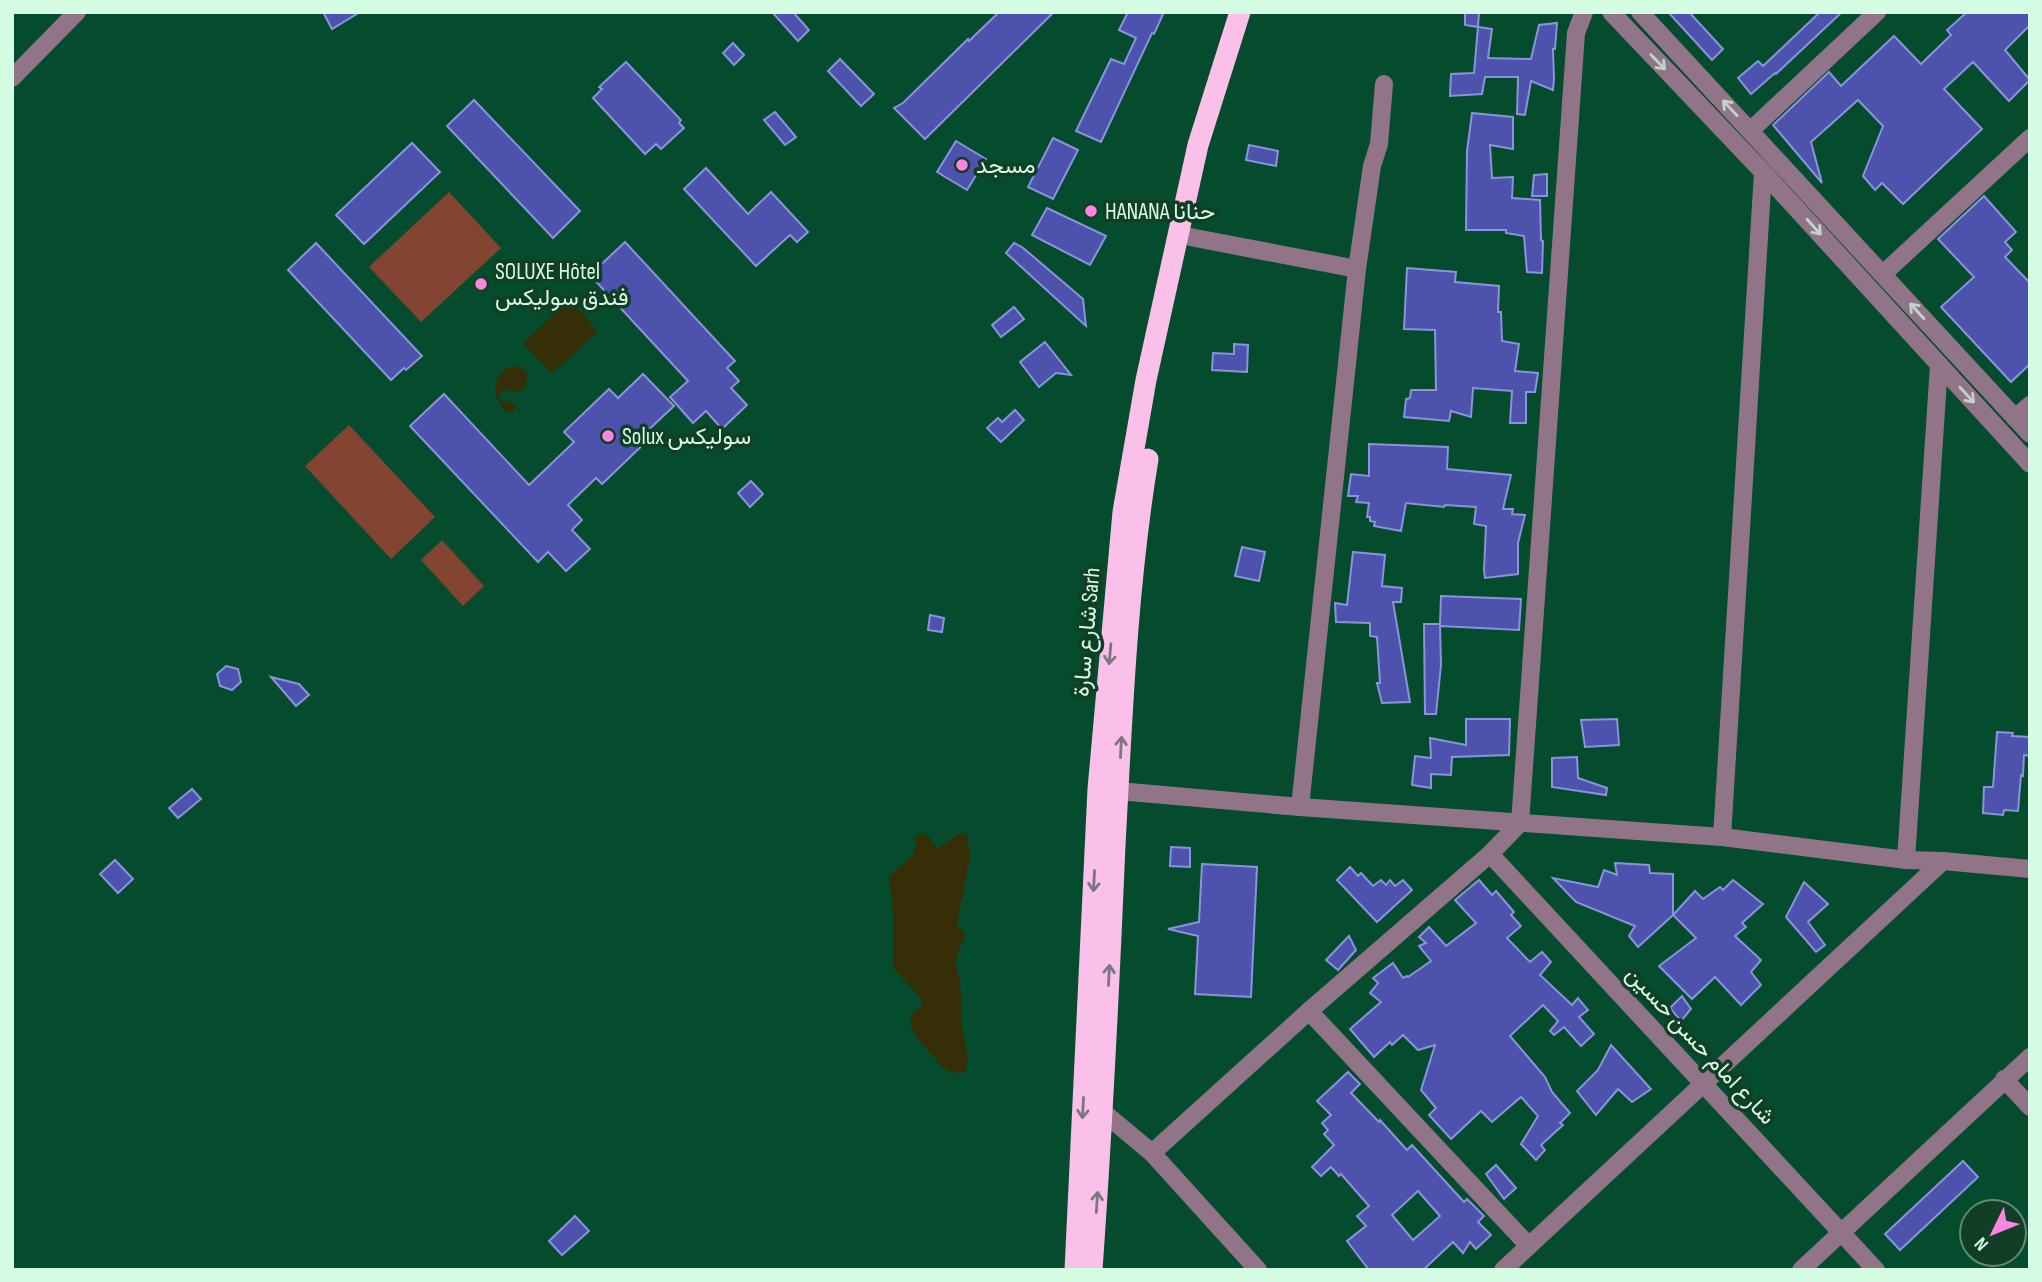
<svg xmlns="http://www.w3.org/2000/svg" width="2042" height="1282" font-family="'Sofia Sans Condensed',Vazirmatn,sans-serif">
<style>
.green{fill:#834431}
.water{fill:#362e06}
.building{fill:#4d52ac;stroke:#8a93db;stroke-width:2;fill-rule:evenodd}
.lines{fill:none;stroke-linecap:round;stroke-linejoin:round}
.minor{stroke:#927489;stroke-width:18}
.highway{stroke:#fac0e9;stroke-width:21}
.oneway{stroke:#c0d3c8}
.oneway2{stroke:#7a787e}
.poi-dot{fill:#fe85e0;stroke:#123e27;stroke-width:2.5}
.labels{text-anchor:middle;stroke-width:7;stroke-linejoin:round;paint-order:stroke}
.poi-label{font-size:23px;fill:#d4fce3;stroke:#123e27;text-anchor:start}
.street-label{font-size:23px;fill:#d4fce3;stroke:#123e27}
</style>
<rect width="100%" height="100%" fill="#044c2d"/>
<g class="green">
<polygon points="449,192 501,248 421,322 369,267"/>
<polygon points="349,425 435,517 391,559 305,466"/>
<polygon points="442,540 484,586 463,606 421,560"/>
</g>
<g class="water">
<polygon points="570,300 598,331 552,374 523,343"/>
<path d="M515,366L525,370C529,378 528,392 515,392C511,392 508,390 504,389L498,395L502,401H510L516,405V408L510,413C490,403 490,370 515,366Z"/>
<path d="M925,833L937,848L959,834L967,835L970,856L957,925L965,934L963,941L957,954L956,965L960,981L962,1027L968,1058L965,1072L954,1073L942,1067L912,1031L910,1019L915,1011L922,1007L921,998L893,968V912L889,877C900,864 922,856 914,837Z"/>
</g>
<g class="building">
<polygon points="323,12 360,12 332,29"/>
<polygon points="772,12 793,12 809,30 798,41"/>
<polygon points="999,12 1054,12 925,139 894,108 903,103 968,39 969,41"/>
<polygon points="1128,12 1164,12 1154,34 1152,33 1101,142 1076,131 1111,59 1124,64 1136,38 1119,30"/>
<polygon points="1465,12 1479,12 1478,27 1465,25"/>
<polygon points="1668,12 1689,12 1723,49 1712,60"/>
<polygon points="1820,12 1842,12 1776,74 1775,73 1751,94 1738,78 1758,61 1763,66"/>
<polygon points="1967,12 2030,12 2030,25 2005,50 2030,80 2009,101 1973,62 1944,89 1982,129 1903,204 1882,183 1875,190 1863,176 1883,126 1858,100 1811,142 1822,183 1773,125 1829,72 1841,86 1894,36 1921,64 1951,35 1947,30"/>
<polygon points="1557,23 1555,49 1553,49 1554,79 1553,90 1531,81 1525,115 1517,114 1518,77 1485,77 1482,94 1450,96 1451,74 1474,73 1478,27 1492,29 1488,58 1531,59 1539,25"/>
<polygon points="733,43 744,55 734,65 723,53"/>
<polygon points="840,59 874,94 861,106 828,71"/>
<polygon points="626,62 681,120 679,123 684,128 661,149 656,144 645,154 593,98 602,89 599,87"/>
<polygon points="474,100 580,211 553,238 447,126"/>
<polygon points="775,112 796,137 785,145 764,120"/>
<polygon points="1472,113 1513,117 1513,149 1490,145 1492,178 1513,177 1512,198 1540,200 1541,240 1543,241 1542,273 1527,272 1524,236 1506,233 1506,230 1466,230 1467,151"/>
<polygon points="1053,138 1078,150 1053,199 1028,187"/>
<polygon points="956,141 986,159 967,190 937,172"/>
<polygon points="412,143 440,172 364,244 336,215"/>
<polygon points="1249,145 1278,151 1276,166 1246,160"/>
<polygon points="706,168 748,214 771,192 808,232 797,242 790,235 756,266 684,189"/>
<polygon points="1547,174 1547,196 1532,196 1534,175"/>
<polygon points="1984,196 2016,232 2005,242 2012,250 2005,257 2030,283 2030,364 2011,382 1941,307 1974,277 1938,239"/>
<polygon points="1047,208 1106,236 1090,265 1032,235"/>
<polygon points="625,242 735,361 727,368 739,381 731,388 747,405 722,429 706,411 693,423 670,397 688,381 590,275"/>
<polygon points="316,243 422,356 406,370 404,368 391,380 288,270"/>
<polygon points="1014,243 1022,247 1083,299 1086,326 1006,253"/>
<polygon points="1407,268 1456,272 1455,282 1499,286 1498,312 1501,312 1502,341 1519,344 1515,371 1538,373 1535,392 1526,392 1526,423 1510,423 1512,391 1473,388 1471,417 1451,411 1449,421 1404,417 1406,399 1410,398 1411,390 1436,390 1435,330 1404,329"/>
<polygon points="1014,307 1024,319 1001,337 992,325"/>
<polygon points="1045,342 1071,375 1056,373 1039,387 1020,362"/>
<polygon points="1234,344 1248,345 1247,372 1212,370 1213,353 1234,354"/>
<polygon points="643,374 674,406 644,434 649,439 602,484 596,478 568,505 582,520 572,530 590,549 566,571 548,552 538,562 410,426 444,394 529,485 574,442 564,432 609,389 618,398"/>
<polygon points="1015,410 1024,420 1001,442 987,428 998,418 1002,422"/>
<polygon points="1369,444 1448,447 1447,469 1511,475 1503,509 1513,509 1512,514 1525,515 1518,543 1518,574 1485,578 1484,570 1486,526 1474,524 1476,507 1445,505 1444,507 1406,503 1401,531 1374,526 1375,522 1370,521 1370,517 1367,517 1369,503 1356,502 1358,496 1348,496 1351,474 1369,476"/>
<polygon points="751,481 763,494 750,507 738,493"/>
<polygon points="1242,547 1265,552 1259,581 1235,576"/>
<polygon points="1353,552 1385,555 1382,586 1402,588 1401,602 1393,602 1410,702 1382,703 1377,683 1380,683 1377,637 1370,636 1370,623 1336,622 1335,603 1347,605"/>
<polygon points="1441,596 1521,599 1519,630 1440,626 1441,665 1436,714 1425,714 1424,624 1440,624"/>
<polygon points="930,615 944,618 942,632 928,630"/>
<polygon points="226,666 238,669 241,682 232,690 220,686 217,674"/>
<polygon points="271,677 299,684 309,695 296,706"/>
<polygon points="1466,719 1510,719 1509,755 1452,757 1451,775 1431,774 1431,788 1412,785 1415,756 1431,758 1430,738 1466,745"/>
<polygon points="1617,719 1619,745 1585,747 1581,720"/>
<polygon points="1997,732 2013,733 2012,736 2030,737 2030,756 2024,755 2023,776 2021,775 2018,811 2004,810 2003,815 1983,813 1984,787 1993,787"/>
<polygon points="1577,757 1578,778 1607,788 1606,795 1552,787 1552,758"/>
<polygon points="192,789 201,799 178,818 169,808"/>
<polygon points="1171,847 1190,848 1190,867 1170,866"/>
<polygon points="115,860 133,879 118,893 100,874"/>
<polygon points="1615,863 1649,865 1650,873 1673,874 1673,915 1638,947 1629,936 1635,926 1576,902 1553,878 1598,887 1604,870 1617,875"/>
<polygon points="1202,864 1257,867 1251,997 1195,994 1198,936 1168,929 1199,922"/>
<polygon points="1350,867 1358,876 1361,873 1373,886 1381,880 1386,885 1390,880 1395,886 1403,880 1412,890 1377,922 1337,880"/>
<polygon points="1479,880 1492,895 1496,891 1514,912 1511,915 1521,926 1507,938 1530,962 1542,952 1551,962 1540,975 1572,1005 1578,998 1588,1010 1579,1017 1594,1034 1581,1046 1564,1027 1554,1035 1550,1031 1558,1021 1543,1005 1510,1036 1545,1077 1552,1092 1570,1113 1560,1123 1563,1125 1541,1145 1545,1150 1536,1160 1521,1144 1538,1116 1521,1097 1492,1122 1481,1111 1451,1139 1429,1115 1436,1108 1421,1090 1435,1045 1418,1050 1403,1035 1392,1045 1390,1042 1374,1057 1350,1029 1381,1002 1370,993 1378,983 1373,978 1393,963 1403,978 1407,976 1408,977 1431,961 1419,946 1426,943 1419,937 1429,927 1446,946 1476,923 1455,900"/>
<polygon points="1733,880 1763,904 1742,923 1746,927 1735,936 1761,960 1751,972 1761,985 1741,1005 1715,977 1692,999 1659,966 1696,938 1673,915 1695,891 1703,899 1720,887 1723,890"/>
<polygon points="1804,882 1828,904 1808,922 1825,945 1816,952 1786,917"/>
<polygon points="1349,936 1356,950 1338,970 1326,960"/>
<polygon points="1682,996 1691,1009 1681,1021 1670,1008"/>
<polygon points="1611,1045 1651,1089 1632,1102 1618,1089 1596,1115 1577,1091 1598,1070"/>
<path d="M1348,1072L1360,1084L1351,1093L1379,1122L1380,1120L1407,1150L1412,1145L1464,1202L1467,1199L1484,1216L1478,1222L1491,1235L1476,1249L1470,1242L1463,1253L1453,1242L1423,1270H1369L1347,1241L1366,1226L1357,1216L1369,1206L1341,1174L1339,1176L1331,1167L1321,1176L1312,1167L1334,1145L1324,1134L1328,1130L1322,1123L1331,1115L1317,1101ZM1418,1191L1440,1216L1413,1240L1392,1215Z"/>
<polygon points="1963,1161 1978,1177 1900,1250 1885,1234"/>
<polygon points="1496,1165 1516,1188 1504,1199 1486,1174"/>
<polygon points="575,1216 589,1231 562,1255 549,1241"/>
</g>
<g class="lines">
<g class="minor">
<polyline points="1611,12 1763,172 2030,464"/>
<polyline points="1640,12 2030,434"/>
<polyline points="12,78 77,12"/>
<polyline points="1751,130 1877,12"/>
<polyline points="1190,237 1357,269"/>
<polyline points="1883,274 2030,138"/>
<polyline points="2015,418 2030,405"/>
<polyline points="1118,791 1300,807 1722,837 1906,860 1943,861 2030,869"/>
<polyline points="1300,807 1357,269 1372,166 1379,144 1384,84"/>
<polyline points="1722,837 1763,172"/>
<polyline points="1490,854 1876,1270"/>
<polyline points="1906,860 1939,365"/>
<polyline points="1309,1011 1529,1246"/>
<polyline points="2004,1079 2030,1107"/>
<polyline points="1103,1112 1152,1153 1258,1270"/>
<polyline points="1152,1153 1309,1011 1490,854 1520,823 1576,33 1584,12"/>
<polyline points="1503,1270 1943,861"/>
<polyline points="1801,1270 2030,1057"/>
</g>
<g class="highway">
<polyline points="1075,1270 1098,789 1123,512 1146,380 1198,145 1240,12"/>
<path d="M1092,1270C1102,1128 1109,987 1115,845C1122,716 1127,586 1148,459"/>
</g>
</g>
<defs><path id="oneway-shaft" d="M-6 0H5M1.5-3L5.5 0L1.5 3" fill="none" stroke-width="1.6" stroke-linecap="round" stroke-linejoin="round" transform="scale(1.75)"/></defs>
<g class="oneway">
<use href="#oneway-shaft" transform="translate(1658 62) rotate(46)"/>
<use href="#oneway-shaft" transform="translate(1730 108) rotate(-133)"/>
<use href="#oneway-shaft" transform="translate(1814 227) rotate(48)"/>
<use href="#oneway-shaft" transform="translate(1917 311) rotate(-132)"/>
<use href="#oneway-shaft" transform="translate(1967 395) rotate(47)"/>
</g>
<g class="oneway2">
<use href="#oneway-shaft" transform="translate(1110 654) rotate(95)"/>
<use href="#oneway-shaft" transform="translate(1121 747) rotate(-87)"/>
<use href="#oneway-shaft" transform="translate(1094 881) rotate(93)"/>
<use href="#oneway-shaft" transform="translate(1109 975) rotate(-87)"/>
<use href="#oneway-shaft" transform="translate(1083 1108) rotate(93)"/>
<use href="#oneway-shaft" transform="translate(1097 1202) rotate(-86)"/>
</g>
<g class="poi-dot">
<circle cx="962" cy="165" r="7"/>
<circle cx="1091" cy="211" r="7"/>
<circle cx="481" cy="284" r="7"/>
<circle cx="608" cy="436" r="7"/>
</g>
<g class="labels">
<g class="poi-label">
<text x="976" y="173">مسجد</text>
<text x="1105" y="219">HANANA حنانا</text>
<text x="495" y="279">SOLUXE Hôtel<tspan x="495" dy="26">فندق سوليكس</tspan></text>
<text x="622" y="444">Solux سوليكس</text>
</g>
<g class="street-label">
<text transform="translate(1086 632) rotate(-85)" y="8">شارع سارة Sarh</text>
<text transform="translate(1701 1045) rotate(47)" y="8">شارع امام حسن حسين</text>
</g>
</g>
<rect width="2042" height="1282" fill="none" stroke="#d4fce3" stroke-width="28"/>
<g transform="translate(1993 1233) rotate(227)"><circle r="33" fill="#123e27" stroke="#608a72" stroke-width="2"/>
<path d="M0-5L12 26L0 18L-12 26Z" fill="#fe85e0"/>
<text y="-10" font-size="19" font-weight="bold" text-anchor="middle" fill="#d4fce3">N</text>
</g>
</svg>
